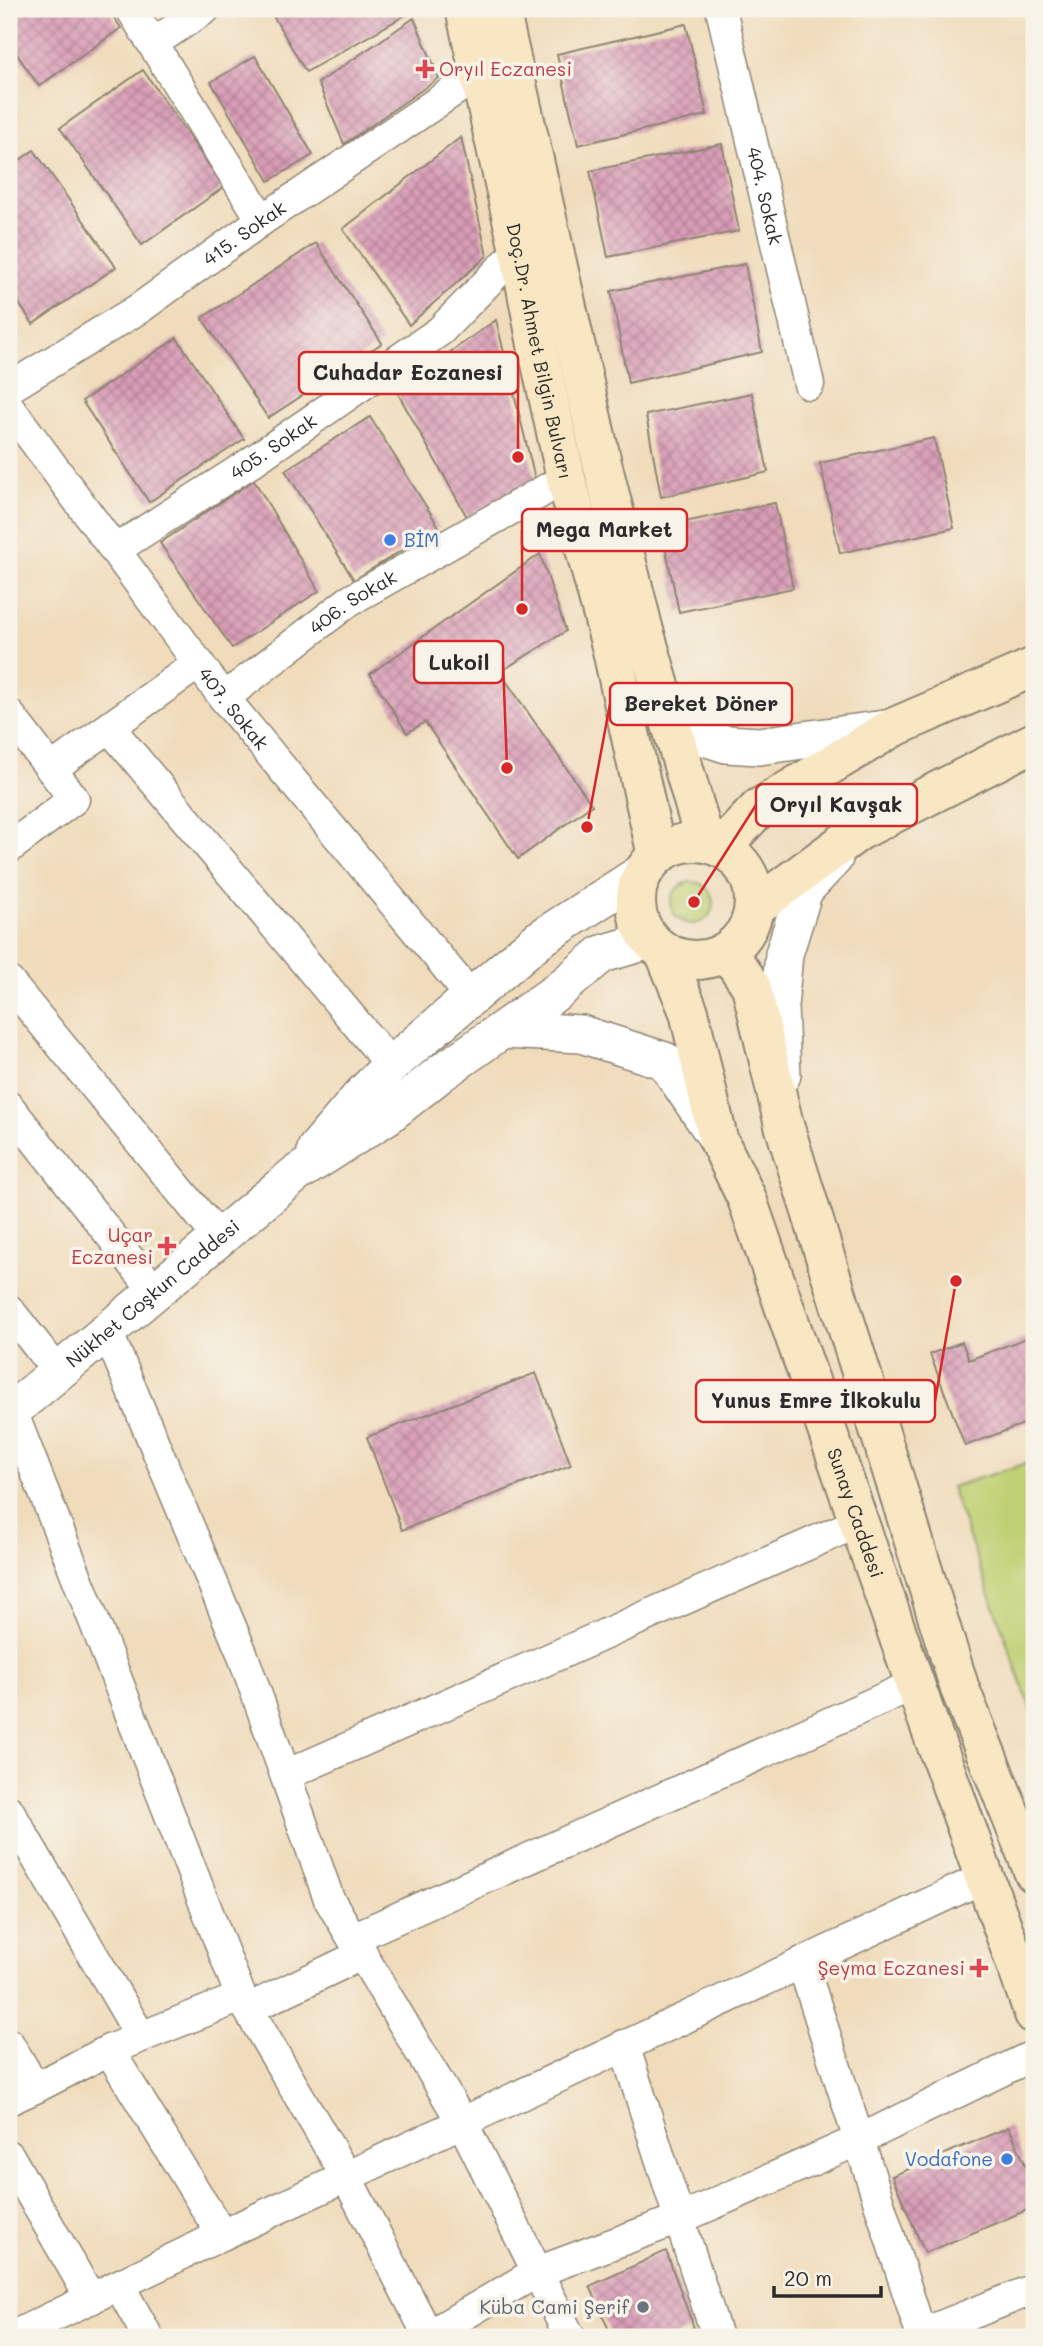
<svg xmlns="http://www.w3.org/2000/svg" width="1043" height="2346" font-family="Mali,sans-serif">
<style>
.grass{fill:url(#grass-tufts);stroke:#757e4e;stroke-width:2}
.park{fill:#bfd072;stroke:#757e4e;stroke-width:2}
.building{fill:url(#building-cross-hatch)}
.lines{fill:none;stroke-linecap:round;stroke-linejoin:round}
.minor-casing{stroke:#8e8473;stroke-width:33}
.tertiary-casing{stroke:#8e8473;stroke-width:40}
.secondary-casing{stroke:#8e8473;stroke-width:42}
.minor{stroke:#fff;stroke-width:30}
.tertiary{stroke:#fff;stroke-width:37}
.secondary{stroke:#f9e7c3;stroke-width:38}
.health-dot{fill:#e0444e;stroke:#f7f3e8;stroke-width:2.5}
.shop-dot{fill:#3f7fe0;stroke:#f7f3e8;stroke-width:2.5}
.worship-dot{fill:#6b7280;stroke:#f7f3e8;stroke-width:2.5}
.labels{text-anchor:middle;stroke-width:7;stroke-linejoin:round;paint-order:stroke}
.health-label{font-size:19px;fill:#be3a42;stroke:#f7f3e8;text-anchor:end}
.street-label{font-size:19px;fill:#2b2b2b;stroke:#f7f3e8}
.shop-label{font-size:19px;fill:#366cbe;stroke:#f7f3e8;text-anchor:start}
.worship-label{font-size:19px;fill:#5b616d;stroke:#f7f3e8;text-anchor:end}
.leader{fill:none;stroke:#d62828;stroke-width:2.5}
.callout-dot{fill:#d62828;stroke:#f7f3e8;stroke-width:2.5}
.callout{fill:#f7f3e8;stroke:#d62828;stroke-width:2.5}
.callout-label{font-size:21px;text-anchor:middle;font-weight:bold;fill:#2b2b2b}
</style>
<defs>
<pattern id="grass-tufts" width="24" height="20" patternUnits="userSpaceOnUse" patternTransform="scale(1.75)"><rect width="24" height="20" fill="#bfd072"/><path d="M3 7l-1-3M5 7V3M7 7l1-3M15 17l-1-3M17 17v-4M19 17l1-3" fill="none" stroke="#a4b363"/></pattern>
<pattern id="building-cross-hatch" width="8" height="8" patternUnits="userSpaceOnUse" patternTransform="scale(1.75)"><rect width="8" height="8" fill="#d99db7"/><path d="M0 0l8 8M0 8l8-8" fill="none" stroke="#b08095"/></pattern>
</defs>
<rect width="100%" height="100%" fill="#f7f3e8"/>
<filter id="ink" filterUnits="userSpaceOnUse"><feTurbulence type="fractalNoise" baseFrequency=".0143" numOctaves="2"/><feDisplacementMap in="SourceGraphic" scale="14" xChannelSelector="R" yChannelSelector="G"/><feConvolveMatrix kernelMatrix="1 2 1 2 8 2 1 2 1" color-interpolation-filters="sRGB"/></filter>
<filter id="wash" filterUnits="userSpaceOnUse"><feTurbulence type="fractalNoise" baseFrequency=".00686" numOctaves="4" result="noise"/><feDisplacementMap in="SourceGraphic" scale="28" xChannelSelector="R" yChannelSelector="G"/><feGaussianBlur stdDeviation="1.57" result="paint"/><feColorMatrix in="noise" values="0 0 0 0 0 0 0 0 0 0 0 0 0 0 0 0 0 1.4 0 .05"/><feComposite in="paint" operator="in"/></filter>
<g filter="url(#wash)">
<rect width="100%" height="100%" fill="#f0dcbb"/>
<circle class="grass" cx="692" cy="903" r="21"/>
<polygon class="park" points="1034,1461 1034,1718 951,1487"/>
<g id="blocks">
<g class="building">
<polygon points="9,9 108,9 121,28 39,86 9,43"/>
<polygon points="269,9 416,9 306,72"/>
<polygon points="548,9 588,9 589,10 550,17"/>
<polygon points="414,18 439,78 344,144 318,83"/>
<polygon points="686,24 707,115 578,145 557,54"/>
<polygon points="255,56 313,155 269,181 211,82"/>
<polygon points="143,70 224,187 142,245 60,128"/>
<polygon points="461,137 487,256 409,325 343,229"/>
<polygon points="722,144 739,231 608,257 590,171"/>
<polygon points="34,150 116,267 33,324 9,289 9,168"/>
<polygon points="316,243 382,343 268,418 202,318"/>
<polygon points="745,264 762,352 628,383 611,291"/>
<polygon points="496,320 535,479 467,517 396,390"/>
<polygon points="177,338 244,439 149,502 82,401"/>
<polygon points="752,393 768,472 661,497 646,415"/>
<polygon points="370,417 439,527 354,580 285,470"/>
<polygon points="934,438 954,528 840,553 820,463"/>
<polygon points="254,480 319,591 232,648 160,543"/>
<polygon points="775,503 793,588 679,612 661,527"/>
<polygon points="540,554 566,631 500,672 592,805 518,859 425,722 407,733 370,674"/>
<polygon points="1034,1335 1034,1420 965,1446 930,1354 962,1342 969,1360"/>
<polygon points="536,1373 571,1465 402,1530 367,1437"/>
<polygon points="1009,2127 1034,2185 1034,2207 925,2253 892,2176"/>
<polygon points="666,2251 694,2328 675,2337 612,2337 590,2286"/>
</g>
</g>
</g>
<g filter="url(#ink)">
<use href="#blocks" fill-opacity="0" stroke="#8e8473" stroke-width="2"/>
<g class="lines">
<defs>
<g id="minor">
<polyline points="131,9 262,220"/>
<path id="s1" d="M721,9L809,384"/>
<polyline points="153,43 205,9"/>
<path id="s2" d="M9,388L140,308L262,220L479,74"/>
<path id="s3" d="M9,407L224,698L472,998"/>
<path id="s4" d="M115,550L247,465L440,331L519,250"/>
<path id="s5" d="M224,698L349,601L566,478"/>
<polyline points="9,714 74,799 9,848"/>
<polyline points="110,728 391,1065"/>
<polyline points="51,769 199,663"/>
<polyline points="9,982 218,1237"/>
<polyline points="9,1107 154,1290"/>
<polyline points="9,1310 58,1372"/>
<polyline points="107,1331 242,1653 329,1899 462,2122 570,2337"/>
<polyline points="12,1411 241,1997 346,2176 429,2337"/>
<polyline points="286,1775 859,1522"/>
<polyline points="9,1811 141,2037 109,2050"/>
<polyline points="353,1938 915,1684"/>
<polyline points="802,1962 921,2334 1034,2289"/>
<polyline points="248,2009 363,1954"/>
<polyline points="141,2037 241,1997"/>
<polyline points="9,2044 35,2088 109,2050 222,2235 11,2337"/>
<polyline points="624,2045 717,2337"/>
<polyline points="9,2100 35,2088"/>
<polyline points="9,2156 91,2299"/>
<polyline points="222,2235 985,1877"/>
<polyline points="119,2285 148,2337"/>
<polyline points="426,2337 537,2272 679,2219 859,2140 1034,2055"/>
</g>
<g id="tertiary">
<polyline points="671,726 726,744 759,746 892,728"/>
<polyline points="504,1030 581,1034 665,1061 717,1138"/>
<polyline points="782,1075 779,1007 784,954 804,890 834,858"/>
<polyline points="316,1149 360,1097 391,1065 538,940 643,872"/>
<path id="s6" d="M9,1413L296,1174L387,1116L441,1073L559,990L602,954L650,940"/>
</g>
<g id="secondary">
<path id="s7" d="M465,9L519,250L538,350L566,478L611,646L657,856"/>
<polyline points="500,9 602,463 643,627 705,842"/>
<circle cx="695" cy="901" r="59"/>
<polyline points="721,848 759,808 892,728 1034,667"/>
<polyline points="754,908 859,831 1034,742"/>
<path id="s8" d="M664,951L689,1012L718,1139L747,1199L926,1716L1034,2014"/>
<polyline points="727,951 751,986 784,1125 960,1689 1034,1873"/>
</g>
</defs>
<use href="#minor" class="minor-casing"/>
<use href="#tertiary" class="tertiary-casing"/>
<use href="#secondary" class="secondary-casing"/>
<use href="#minor" class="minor"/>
<use href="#tertiary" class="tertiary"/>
<use href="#secondary" class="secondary"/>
</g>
</g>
<g class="health-dot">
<path d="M421.5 58.5h7v7h7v7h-7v7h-7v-7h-7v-7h7z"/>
<path d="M163.5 1235.5h7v7h7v7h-7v7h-7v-7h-7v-7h7z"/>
<path d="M975.5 1957.5h7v7h7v7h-7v7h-7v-7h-7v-7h7z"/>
</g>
<g class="shop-dot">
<circle cx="390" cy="540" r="7"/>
<circle cx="1007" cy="2159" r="7"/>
</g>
<circle class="worship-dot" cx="643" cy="2307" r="7"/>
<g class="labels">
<g class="health-label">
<text x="439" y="76" text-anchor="start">Oryıl Eczanesi</text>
<text x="153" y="1242">Uçar<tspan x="153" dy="22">Eczanesi</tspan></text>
<text x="965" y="1975">Şeyma Eczanesi</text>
</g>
<g class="street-label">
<text dy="7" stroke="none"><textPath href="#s1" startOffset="192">404. Sokak</textPath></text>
<text dy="7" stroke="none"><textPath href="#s2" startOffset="282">415. Sokak</textPath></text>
<text dy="7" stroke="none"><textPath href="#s7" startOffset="350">Doç.Dr. Ahmet Bilgin Bulvarı</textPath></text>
<text dy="7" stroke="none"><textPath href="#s4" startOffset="189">405. Sokak</textPath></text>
<text dy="7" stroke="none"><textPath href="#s5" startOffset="161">406. Sokak</textPath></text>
<text dy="7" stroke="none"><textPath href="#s3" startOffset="376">407. Sokak</textPath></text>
<text dy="7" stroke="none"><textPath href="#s6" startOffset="187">Nükhet Coşkun Caddesi</textPath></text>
<text dy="7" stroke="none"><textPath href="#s8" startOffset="595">Sunay Caddesi</textPath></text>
</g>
<g class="shop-label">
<text x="404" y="547">BİM</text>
<text x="993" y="2166" text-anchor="end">Vodafone</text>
</g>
<g class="worship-label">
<text x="629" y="2314">Küba Cami Şerif</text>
</g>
</g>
<path class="leader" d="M518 457L518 373M522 609L522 530M507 768L503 662M587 827L610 704M694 902L756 805M956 1281L935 1401"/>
<g class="callout-dot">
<circle cx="518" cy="457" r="7"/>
<circle cx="522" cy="609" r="7"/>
<circle cx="507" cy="768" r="7"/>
<circle cx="587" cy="827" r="7"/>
<circle cx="694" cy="902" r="7"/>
<circle cx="956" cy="1281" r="7"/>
</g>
<g class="callout">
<rect x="299" y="352" width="219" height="42" rx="7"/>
<rect x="522" y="509" width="165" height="42" rx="7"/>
<rect x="414" y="641" width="89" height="42" rx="7"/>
<rect x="610" y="683" width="182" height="42" rx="7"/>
<rect x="756" y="784" width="161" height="42" rx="7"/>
<rect x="696" y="1380" width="239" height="42" rx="7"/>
</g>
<g class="callout-label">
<text x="408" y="380">Cuhadar Eczanesi</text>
<text x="604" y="537">Mega Market</text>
<text x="459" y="670">Lukoil</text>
<text x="701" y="711">Bereket Döner</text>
<text x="836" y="812">Oryıl Kavşak</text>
<text x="816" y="1408">Yunus Emre İlkokulu</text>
</g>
<rect width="1043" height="2346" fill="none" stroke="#f7f3e8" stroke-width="35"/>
<path d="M774 2286v10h107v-10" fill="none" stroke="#2b2b2b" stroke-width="3.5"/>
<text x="784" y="2286" font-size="21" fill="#2b2b2b" stroke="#f7f3e8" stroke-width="5" paint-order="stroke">20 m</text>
</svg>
